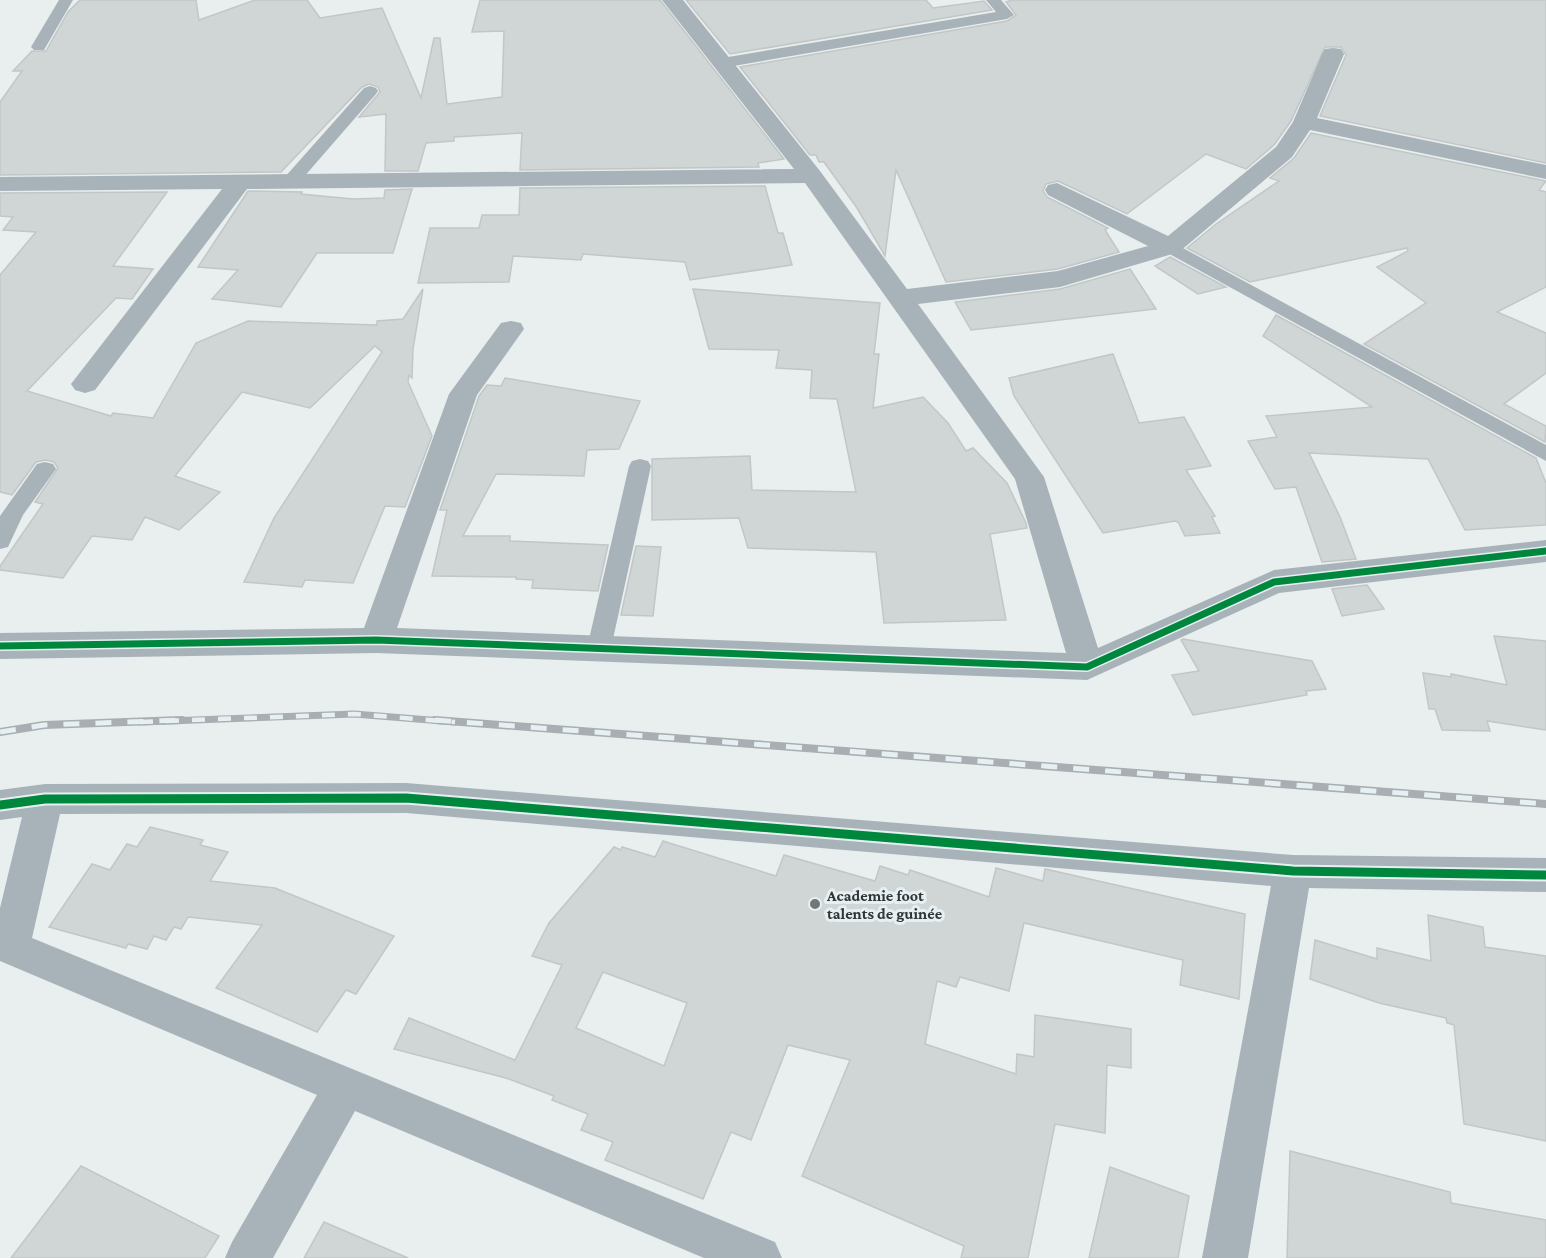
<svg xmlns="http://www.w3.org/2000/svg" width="1546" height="1258" font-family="'Crimson Pro',serif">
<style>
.building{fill:#d0d5d5;stroke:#c2c6c6;stroke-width:1.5;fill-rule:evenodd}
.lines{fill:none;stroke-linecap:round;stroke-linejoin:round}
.service{fill:#a8b3b9;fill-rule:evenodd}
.minor{fill:#a8b3b9;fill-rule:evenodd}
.rail-far1-casing{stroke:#a8aeb2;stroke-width:7}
.rail-casing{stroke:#a8aeb2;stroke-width:8}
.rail-far1{stroke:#e6f0f2;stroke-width:4.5;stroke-dasharray:13;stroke-linecap:butt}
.rail{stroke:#e6f0f2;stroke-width:5;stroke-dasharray:16;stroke-linecap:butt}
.cycleway-far1-casing{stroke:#e6f0f2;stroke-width:10}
.cycleway-casing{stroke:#e6f0f2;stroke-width:13}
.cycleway-far1{stroke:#00873e;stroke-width:7}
.cycleway{stroke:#00873e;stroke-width:9}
.poi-dot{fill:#717677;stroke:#e6f0f2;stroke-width:2}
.labels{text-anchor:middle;stroke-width:6;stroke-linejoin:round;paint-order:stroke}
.poi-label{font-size:16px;font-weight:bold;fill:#313536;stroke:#e6f0f2;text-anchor:start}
</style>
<rect width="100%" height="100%" fill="#e9eeef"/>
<g class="building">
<polygon points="80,0 196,0 199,20 255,0 307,0 320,18 382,8 421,98 434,38 440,38 447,104 502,97 504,31 472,32 480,0 660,0 784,159 758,163 759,167 520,170 522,133 454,137 454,141 426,143 418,171 385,171 386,114 359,117 380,92 378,87 369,84 362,87 281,172 0,175 0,102 22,71 13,71 32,51 46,51 68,12"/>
<polygon points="686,0 926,0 933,8 984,1 992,10 730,54"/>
<polygon points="1012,0 1546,0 1546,163 1320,116 1346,55 1341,47 1325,47 1291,121 1274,145 1246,169 1206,154 1127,214 1058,181 1046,184 1043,191 1047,197 1108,228 1105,230 1119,252 1058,269 946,282 896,170 885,256 857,208 824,162 819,162 816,155 810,155 740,67 1007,21 1016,15 1006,2"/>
<polygon points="1311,133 1546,181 1539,190 1546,192 1546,287 1497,312 1546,333 1546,373 1504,404 1546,426 1545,442 1364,344 1426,303 1377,267 1408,251 1407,248 1250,282 1187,248 1216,224 1279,181 1270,178 1294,158"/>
<polygon points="765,186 778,233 783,233 792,265 690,280 685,262 583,254 581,260 513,256 509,282 418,283 430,228 479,228 482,215 519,215 520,188"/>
<polygon points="412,189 393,253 317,253 281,307 212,299 238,270 198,267 248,191 302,192 301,194 353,199 384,198 385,190"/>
<polygon points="167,192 113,266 153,269 132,299 116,298 27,391 111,416 113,413 153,418 196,343 248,321 377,325 377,321 403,319 423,289 413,349 412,378 409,375 408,382 432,436 405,507 385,506 353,583 305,580 302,587 244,582 274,518 382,352 375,346 310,408 242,392 175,476 220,492 179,530 145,517 132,540 92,536 63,578 0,570 0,566 43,504 35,502 58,468 54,462 46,460 36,462 12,495 0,492 0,275 36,232 3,230 13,217 0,216 0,193"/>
<polygon points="1170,257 1226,287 1198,294 1155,266"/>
<polygon points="1130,269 1156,309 971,330 955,302 1060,289"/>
<polygon points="693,289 880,303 874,354 879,354 873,408 923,397 948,423 966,451 973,448 1007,483 1026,523 1027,528 990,534 1006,620 884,623 876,552 748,548 739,518 652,520 652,459 750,456 752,490 856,492 837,399 810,398 812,370 776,368 779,350 709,349"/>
<polygon points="1276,315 1536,458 1546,483 1546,525 1465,530 1428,459 1309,453 1340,517 1356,559 1322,562 1296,487 1275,489 1248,441 1277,437 1266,416 1372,407 1263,336"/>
<polygon points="1113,354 1139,423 1184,417 1211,466 1186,470 1215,516 1212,517 1220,533 1185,536 1178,522 1175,521 1103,533 1014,396 1009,378"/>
<polygon points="505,378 640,401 619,449 587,450 584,476 496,474 463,536 510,536 510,541 608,545 598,591 532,588 533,580 516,579 516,577 432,576 447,510 440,510 479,396 487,385 501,386"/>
<polygon points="636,546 661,547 653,616 621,615"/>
<polygon points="1367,585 1384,609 1342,616 1332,589"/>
<polygon points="1494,636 1546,641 1546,730 1487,721 1490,731 1442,730 1435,709 1429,709 1423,673 1451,677 1451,674 1507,685"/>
<polygon points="1183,639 1312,661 1326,689 1306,691 1307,695 1193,715 1172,675 1199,671 1181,640"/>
<polygon points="150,827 203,840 200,845 228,852 210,881 275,888 394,936 356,994 346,990 317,1032 216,988 262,925 188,917 181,929 174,927 166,940 154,936 147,949 128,944 126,948 49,927 92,864 110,870 127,844 137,847"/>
<path d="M663,841L776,876L784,855L875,881L880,866L908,875L910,870L989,897L996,868L1043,881L1045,869L1245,914L1239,999L1180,985L1183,960L1024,923L1009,991L960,977L956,987L937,981L925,1044L1016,1074L1017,1054L1034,1057L1035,1015L1131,1029V1068L1107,1065L1105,1133L1055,1124L1028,1258H961L964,1246L802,1176L850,1060L788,1045L751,1140L731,1132L703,1199L605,1160L613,1142L581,1130L588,1114L552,1100L554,1096L506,1078L394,1049L409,1018L515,1060L514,1062L562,965L532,956L549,923L614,847L621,850L622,847L655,857ZM603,972L687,1003L664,1066L576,1028Z"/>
<polygon points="1428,915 1483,927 1485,947 1546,956 1546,1141 1464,1124 1454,1025 1447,1023 1446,1018 1379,1003 1310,979 1315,940 1377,959 1377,948 1431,961"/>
<polygon points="1290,1151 1450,1192 1451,1203 1546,1220 1546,1258 1287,1258"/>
<polygon points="81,1166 219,1236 205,1258 11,1258"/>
<polygon points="1110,1167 1189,1196 1178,1258 1089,1258"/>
<polygon points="324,1222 408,1258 304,1258"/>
</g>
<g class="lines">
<g class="service">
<polygon points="59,0 73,0 44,50 34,50 31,47"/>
<polygon points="986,0 1001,0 1014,15 1007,19 722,68 714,63 722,58 996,12"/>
<polygon points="370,86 376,88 378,91 376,94 296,186 284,186 281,182 284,178 364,88"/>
<polygon points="1170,241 1546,445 1546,461 1164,251 1161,247 1164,243"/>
<polygon points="640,459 648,461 651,466 611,648 608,655 599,657 590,655 587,648 629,466 632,461"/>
<polygon points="45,462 53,464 56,469 23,515 8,547 0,549 0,516 37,464"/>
</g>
<g class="minor">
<polygon points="662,0 683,0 820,171 907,289 1058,271 1148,246 1048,195 1045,190 1048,185 1057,183 1168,236 1276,147 1293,122 1322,54 1325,49 1333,48 1341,49 1344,54 1317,118 1546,165 1546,179 1310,130 1292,157 1179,252 1060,287 918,304 1044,477 1098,648 1274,570 1546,540 1546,562 1279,593 1087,680 376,653 0,659 0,633 364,628 449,394 501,323 511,321 521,323 524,329 477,395 397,628 1066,653 1015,479 805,183 247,189 95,390 85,393 75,390 71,384 222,189 0,191 0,177 794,169"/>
<polygon points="406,783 1293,855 1546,858 1546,892 1309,888 1248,1258 1202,1258 1271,886 406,813 60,814 32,938 775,1242 782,1258 704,1258 355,1111 273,1258 225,1258 232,1242 317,1095 0,961 0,908 22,817 0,820 0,790 45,784"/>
</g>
<defs>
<polyline id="rail-far1" points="140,722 354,714 455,722"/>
<g id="rail">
<polyline points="435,720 1546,804"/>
<polyline points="0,732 44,725 182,720"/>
</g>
</defs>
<use href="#rail-far1" class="rail-far1-casing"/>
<use href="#rail" class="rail-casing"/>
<use href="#rail-far1" class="rail-far1"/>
<use href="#rail" class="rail"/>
<defs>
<polyline id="cycleway-far1" points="0,646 376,640 1087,667 1274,582 1546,551"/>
<polyline id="cycleway" points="0,805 45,799 406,798 1293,871 1546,875"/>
</defs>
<use href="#cycleway-far1" class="cycleway-far1-casing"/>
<use href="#cycleway" class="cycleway-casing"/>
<use href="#cycleway-far1" class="cycleway-far1"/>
<use href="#cycleway" class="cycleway"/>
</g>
<circle class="poi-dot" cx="815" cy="904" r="6"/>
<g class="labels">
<g class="poi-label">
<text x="827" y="901">Academie foot<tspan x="827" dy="18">talents de guinée</tspan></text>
</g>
</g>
</svg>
